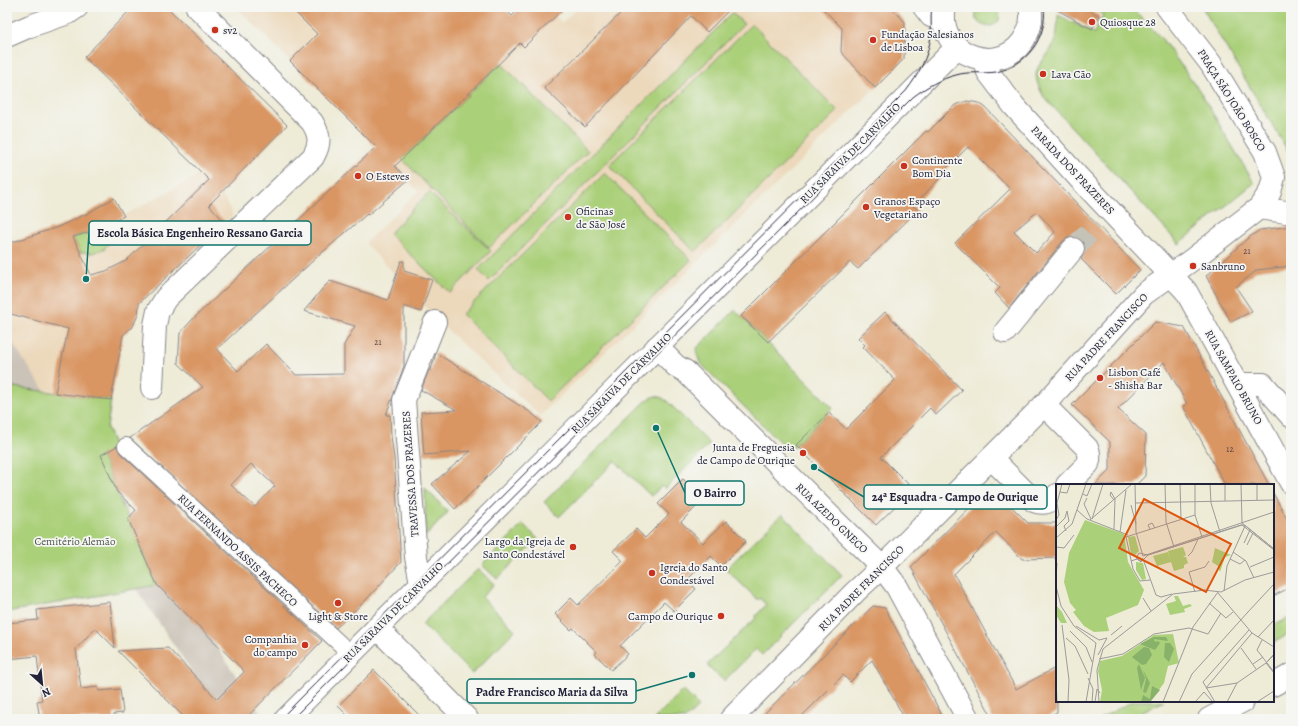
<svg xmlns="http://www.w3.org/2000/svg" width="1298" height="726" font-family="Alegreya,serif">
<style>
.built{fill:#ecd8ba}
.industrial{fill:#cbc3b8}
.green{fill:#abd07a;stroke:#66795a}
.building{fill:#d99562;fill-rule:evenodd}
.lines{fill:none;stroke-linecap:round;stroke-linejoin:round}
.minor-tunnel{stroke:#c5c3b8;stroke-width:22;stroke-dasharray:22 11;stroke-linecap:butt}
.pedestrian-casing{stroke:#888689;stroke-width:18}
.minor-casing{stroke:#888689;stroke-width:24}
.tertiary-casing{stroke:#888689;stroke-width:24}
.pedestrian{stroke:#fff;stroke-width:16}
.minor{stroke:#fff;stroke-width:22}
.tertiary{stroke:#fff;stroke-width:22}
.tram{stroke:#22223b;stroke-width:1}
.poi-dot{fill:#c8321e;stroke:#f6f6f2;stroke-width:1.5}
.labels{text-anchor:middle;stroke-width:3.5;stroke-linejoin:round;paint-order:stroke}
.number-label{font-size:9px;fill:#503f45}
.poi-label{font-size:11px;fill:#22223b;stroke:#f6f6f2;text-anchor:start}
.street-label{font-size:11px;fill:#22223b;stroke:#f6f6f2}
.park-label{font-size:11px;fill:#4b564e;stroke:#f6f6f2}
.inset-road{fill:none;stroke:#9c9b99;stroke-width:1}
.view{fill:#de560e;fill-opacity:0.15;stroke:#de560e;stroke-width:2}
.inset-edge{fill:none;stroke:#22223b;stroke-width:2}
.leader{fill:none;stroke:#0f766e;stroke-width:1.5}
.callout-dot{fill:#0f766e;stroke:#f6f6f2;stroke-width:1.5}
.callout{fill:#f6f6f2;stroke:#0f766e;stroke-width:1.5}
.callout-label{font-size:12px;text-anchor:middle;font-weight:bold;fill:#22223b}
</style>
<rect width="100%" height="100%" fill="#f6f6f2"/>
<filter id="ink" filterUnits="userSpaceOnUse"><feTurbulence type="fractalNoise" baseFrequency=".025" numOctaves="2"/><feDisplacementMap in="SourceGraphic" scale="8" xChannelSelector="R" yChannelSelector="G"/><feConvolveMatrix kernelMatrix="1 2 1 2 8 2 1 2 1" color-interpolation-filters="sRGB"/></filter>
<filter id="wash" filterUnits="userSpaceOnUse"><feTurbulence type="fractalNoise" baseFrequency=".012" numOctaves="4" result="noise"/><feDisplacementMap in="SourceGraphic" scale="16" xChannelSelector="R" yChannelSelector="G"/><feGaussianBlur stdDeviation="0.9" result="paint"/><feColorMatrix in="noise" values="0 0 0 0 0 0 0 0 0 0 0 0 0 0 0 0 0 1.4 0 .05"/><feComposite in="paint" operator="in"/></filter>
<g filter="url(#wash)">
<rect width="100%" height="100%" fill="#eeebd7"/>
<g class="built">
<polygon points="236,7 425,7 330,101"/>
<polygon points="451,7 520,43 555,16 562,23 578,7 821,7 842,28 841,52 875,88 540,416 445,328 365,243 418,191 342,113"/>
<polygon points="202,173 221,192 233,215 139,303 123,335 111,400 12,387 7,365 7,254 97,230"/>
</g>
<polygon class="industrial" points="7,335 265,719 224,719 80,506 89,499 7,377"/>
<g class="green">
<path d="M978,7H998C1009,35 965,30 978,7Z"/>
<path d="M1090,7H1129L1134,10L1162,39L1199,90L1254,183L1179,244L1044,97C1025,63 1045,68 1055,40C1058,33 1057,23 1058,15L1094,33L1103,15Z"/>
<polygon points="1202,7 1291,7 1291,156"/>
<polygon points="732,13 744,24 489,281 478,270"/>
<polygon points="752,24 838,111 695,252 609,165"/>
<polygon points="501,63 588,151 489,248 402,159"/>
<polygon points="605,173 691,260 548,401 462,314"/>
<polygon points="429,192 491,251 450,293 389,234"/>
<polygon points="109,224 112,230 111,240 104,249 92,253 80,252 73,237 97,230"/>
<polygon points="735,310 833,408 789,451 700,363 697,354 697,348"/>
<polygon points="7,365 13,387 111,400 107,428 115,447 101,456 157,585 7,612"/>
<polygon points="656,396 662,398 667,401 710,444 665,489 662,486 651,496 615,461 559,517 544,502 646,401 651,398"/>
<polygon points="425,488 448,512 426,536"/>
<polygon points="782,514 842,575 762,655 756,649 724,681 707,665 756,618 755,617 766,605 760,598 758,600 726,569"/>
<polygon points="523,524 538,539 497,579 482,565"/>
<polygon points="478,569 494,584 482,597 515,630 472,674 422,624"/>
<polygon points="1291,617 1291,633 1273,643 1273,626"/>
<polygon points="683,690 699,706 685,719 654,719"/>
<polygon points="1133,701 1164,701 1130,719 1099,719"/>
</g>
<g id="blocks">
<g class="building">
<polygon points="133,7 167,7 287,125 209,205 225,222 139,303 138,315 133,326 123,335 111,400 55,393 68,329 7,313 7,244 58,227 88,213 114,198 124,216 97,230 73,237 91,275 106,271 126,261 209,180 84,57"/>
<path d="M290,7H503L512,16L521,7H565L524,47L520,43L395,166L408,180L368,215L367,214L317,257L217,349L238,371L266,344L296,375L344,374V345L355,326L304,311L324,287L330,281L388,300L401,261H404V271L432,280L421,312L404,306V366L386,415H390L391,436L394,458L401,562L365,601L336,628L130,438L203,387L178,363L180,333L192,320L376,147L290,61L317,34ZM251,464L275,486L255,507L231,485Z"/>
<polygon points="627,7 732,7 707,32 691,16 585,127 544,88"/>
<polygon points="821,7 891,7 905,22 904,59 875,88 841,52 842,28"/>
<polygon points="1052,7 1083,7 1100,16 1092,29"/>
<path d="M967,101L979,103L985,107L1140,270L1116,294L1081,259L1085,251V244L1081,240L1075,237H1069L1063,241L1009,308L995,293L1000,288L955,243L1010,189L968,147L946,169L948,170L913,206L918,210L858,269L850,262L768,342L741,316L926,131L928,132L955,105ZM1037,212L1055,232L1036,253L1014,231Z"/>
<polygon points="1291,226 1291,266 1257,270 1236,287 1252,311 1231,322 1206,276 1248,238 1260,230"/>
<polygon points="885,312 962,390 936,415 930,408 881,457 913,489 876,525 796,445 829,413 846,429 895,380 863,347 865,345 858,338"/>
<polygon points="1155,322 1184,327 1269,485 1225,485 1183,406 1187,404 1164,362 1118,409 1146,435 1145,476 1136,485 1095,485 1110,470 1110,442 1072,405"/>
<polygon points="436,353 530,412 542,422 455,509 432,484 471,451 424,455 421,412 457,410 421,390 429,370 431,370"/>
<polygon points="117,446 120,453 322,641 245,719 186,719 118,651 168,648 217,699 244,672 243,670 157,585 128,519 136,510 117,492 101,455"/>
<polygon points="683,479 704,499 681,522 703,543 726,521 746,541 721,566 711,556 687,580 696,589 674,611 664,602 620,646 628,654 611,670 595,654 597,652 573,628 571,630 555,614 571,598 578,605 623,561 613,551 636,529 645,538 669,514 658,504"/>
<polygon points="991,486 1028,523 1057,523 1057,558 1022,559 996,532 954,574 1016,689 1057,667 1057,712 1044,719 993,719 911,567"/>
<polygon points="1273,493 1291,526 1291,587 1273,596"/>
<polygon points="110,602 115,648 95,628 76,649 81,689 98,687 99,691 120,689 123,713 114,714 114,719 40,719 37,701 42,700 37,656 7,659 7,623 38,620 37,610"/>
<polygon points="873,606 885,608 944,719 905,719 872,660 850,682 843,675 799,719 759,719"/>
<polygon points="374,670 423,719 351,719 338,706"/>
</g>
</g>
</g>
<g filter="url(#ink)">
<use href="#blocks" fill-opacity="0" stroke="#888689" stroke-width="1"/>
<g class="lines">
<polyline class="minor-tunnel" points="1073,249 1097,224"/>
<defs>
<polyline id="pedestrian" points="126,446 351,654"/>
<g id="minor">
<polyline points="924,7 931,16 944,21"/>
<polyline points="7,36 30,26 68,13 77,7"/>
<polyline points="983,59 988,72 1014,106 1079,178 1186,291 1291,483"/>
<polyline points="1259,208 1286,212 1291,212"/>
<polyline points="1005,332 1073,249"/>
<polyline points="657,347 676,366 685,371 834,520 882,567 897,587 968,719"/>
<polyline points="1238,384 1263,384 1291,416"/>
<path d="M152,388L155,325L158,311L166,298L313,157C321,143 320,135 312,122L197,7"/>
<path d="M1044,405L1087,448C1090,453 1090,458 1088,464L1067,485"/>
<path d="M991,458L1034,501C1044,505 1050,502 1057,495"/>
<polyline points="421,583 416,557 404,400 435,322"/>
<polyline points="377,628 467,719"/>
<polyline points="1273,685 1291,675"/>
<polyline points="731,719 855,592 882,567 1044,405 1144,294 1193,259 1259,208 1270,192 1274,177 1265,152 1211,64 1167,7"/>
<polyline points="1209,719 1243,701"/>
</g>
<g id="tertiary">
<path d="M945,7C934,57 1005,80 1027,34C1031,26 1032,16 1030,7"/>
<polyline points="286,719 957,47"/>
</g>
</defs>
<use href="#pedestrian" class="pedestrian-casing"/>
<use href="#minor" class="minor-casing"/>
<use href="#tertiary" class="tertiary-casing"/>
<use href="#pedestrian" class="pedestrian"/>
<use href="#minor" class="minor"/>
<use href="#tertiary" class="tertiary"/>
<g class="tram">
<path d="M280,719L906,91C919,74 928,57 931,36C932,26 930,16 932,7"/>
<path d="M292,719L913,97C926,87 940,79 956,75C969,71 983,74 996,72C1026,66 1048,38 1044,7"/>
</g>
</g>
</g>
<g class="poi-dot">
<circle cx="1092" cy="22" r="4"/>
<circle cx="215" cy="30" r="4"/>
<circle cx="873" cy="40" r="4"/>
<circle cx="1043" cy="74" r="4"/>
<circle cx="904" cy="166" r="4"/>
<circle cx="358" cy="176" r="4"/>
<circle cx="866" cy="207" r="4"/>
<circle cx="568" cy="217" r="4"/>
<circle cx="1193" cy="266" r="4"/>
<circle cx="1100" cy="378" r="4"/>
<circle cx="803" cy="453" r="4"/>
<circle cx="573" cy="547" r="4"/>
<circle cx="652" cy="573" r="4"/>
<circle cx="338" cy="603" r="4"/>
<circle cx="721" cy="616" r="4"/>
<circle cx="305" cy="645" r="4"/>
</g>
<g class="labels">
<g class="number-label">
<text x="1247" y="254">21</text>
<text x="378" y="345">21</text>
<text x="1230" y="452">12</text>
</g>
<g class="poi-label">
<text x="1100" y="26">Quiosque 28</text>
<text x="223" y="34">sv2</text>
<text x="881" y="38">Fundação Salesianos<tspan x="881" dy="13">de Lisboa</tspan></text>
<text x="1051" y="78">Lava Cão</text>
<text x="912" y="164">Continente<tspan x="912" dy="13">Bom Dia</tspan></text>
<text x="366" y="180">O Esteves</text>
<text x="874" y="205">Granos Espaço<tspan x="874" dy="13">Vegetariano</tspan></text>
<text x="576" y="215">Oficinas<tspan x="576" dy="13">de São José</tspan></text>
<text x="1201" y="270">Sanbruno</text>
<text x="1108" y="376">Lisbon Café<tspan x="1108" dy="13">- Shisha Bar</tspan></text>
<text x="795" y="451" text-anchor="end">Junta de Freguesia<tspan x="795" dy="13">de Campo de Ourique</tspan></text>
<text x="565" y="545" text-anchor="end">Largo da Igreja de<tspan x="565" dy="13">Santo Condestável</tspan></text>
<text x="660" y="571">Igreja do Santo<tspan x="660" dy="13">Condestável</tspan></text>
<text x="338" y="620" text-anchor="middle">Light &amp; Store</text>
<text x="713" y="620" text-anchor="end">Campo de Ourique</text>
<text x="297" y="643" text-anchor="end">Companhia<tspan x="297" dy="13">do campo</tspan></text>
</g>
<g class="street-label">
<text transform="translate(1232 100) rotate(58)" y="4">PRAÇA SÃO JOÃO BOSCO</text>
<text transform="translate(850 153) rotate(-45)" y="4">RUA SARAIVA DE CARVALHO</text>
<text transform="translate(1073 170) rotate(47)" y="4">PARADA DOS PRAZERES</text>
<text transform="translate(1106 337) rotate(-47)" y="4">RUA PADRE FRANCISCO</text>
<text transform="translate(1234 377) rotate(61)" y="4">RUA SAMPAIO BRUNO</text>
<text transform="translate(621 383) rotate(-45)" y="4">RUA SARAIVA DE CARVALHO</text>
<text transform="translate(410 474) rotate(-94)" y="4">TRAVESSA DOS PRAZERES</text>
<text transform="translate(832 518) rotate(44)" y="4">RUA AZEDO GNECO</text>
<text transform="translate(238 550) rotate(43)" y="4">RUA FERNANDO ASSIS PACHECO</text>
<text transform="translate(861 588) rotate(-45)" y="4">RUA PADRE FRANCISCO</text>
<text transform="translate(393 612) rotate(-45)" y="4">RUA SARAIVA DE CARVALHO</text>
</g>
<g class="park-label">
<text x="75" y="545">Cemitério Alemão</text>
</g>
</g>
<g transform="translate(1056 484)">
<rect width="218" height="218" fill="#eeebd7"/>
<path d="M29,36L68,50L72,78L88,106L82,121L50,134L53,147L38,148L28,142L17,128L20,126L14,119L8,98L13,69ZM79,52L83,67L79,71L77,70L78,72L75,70L72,53ZM127,63L130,71L127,73H130L132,79L128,81V84L118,87L115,78L101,82L97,72L112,68L115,77L112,67ZM159,64L175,71L169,73L164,88L162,82L156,78ZM80,78L87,79L90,95L86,96L80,86ZM118,112H122L127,122L134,120L136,122L128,125L129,128L114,131L110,120L120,117ZM0,121L6,128L11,139H5L0,131ZM117,150L123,179L112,182L108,199L94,218H44L46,206L42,187L44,177L66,172L98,151Z" fill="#abd07a"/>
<path d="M98,153H110L112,157L98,155L99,158L102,157L104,159L99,166L84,160ZM109,159H114L118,165L113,178L108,173ZM88,163L93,164L96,171L90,180L86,181L76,173ZM83,180L89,194L85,206L81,184ZM87,186L94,199L90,209L87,208L90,195ZM96,202L104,206L94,218H85L87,211L94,215Z" fill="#88b26a"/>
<path class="inset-road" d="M79,0L80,48L87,72M109,0L110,38L118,63M124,0L125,35M139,0V31L146,53M154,0L155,19L164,48M169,0V17M185,0L186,39L218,65M201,0V16M4,8L11,9L14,0M27,10L31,12L36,0M31,14L28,20L35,35M58,16L54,11L55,8L59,15L58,45M79,19L218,16M75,21L80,40M21,26L31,35L72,51M36,35L47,0M0,36L3,31L1,19L6,0M34,36L76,0M0,43L9,34L11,27L13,37L8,42L10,47M94,45L92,41L96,39L99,44M64,48L70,6M0,54L16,40L30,0M188,59L194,46M191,61L197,49M0,63L8,64L18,51M218,65L191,43L188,41H185L92,71L83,69L80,74L85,78L92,71L186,41L218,66M177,68L190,77L198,94M87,72L218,28M132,72L136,68L142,55M87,75L100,111L105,113L116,110M174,75L184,80L189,76M75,77L81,75L85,77L87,74M194,83L218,73M0,94L1,79M94,96L84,97L77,85L70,53L139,31M0,102L5,122L18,142L40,159L30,218M148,106L165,108L189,96L218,88M168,107L171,82L189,42M139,108L133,88L149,83L153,77M162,109L196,149L218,163M87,114L95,127M153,119L170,134L177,128M191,129L218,100M6,141L13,196L12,218M20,142L43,156L51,154L42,171M14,147L30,163L36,178M55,151L66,142M202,153L218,136M10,154L19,162L32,190M206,156L201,166L218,188M185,164L200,185M218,170L210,179L218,189M43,175L67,170L98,150L133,144L152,150L165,129M197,180L207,173M0,194L1,218M32,194L37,205L36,218M150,204L196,149M150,204L181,199M39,218L41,205L44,209M43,218L41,186L47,165L117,110L149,106M107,218L137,143L162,108M123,218L136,190L192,128M139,218L148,208L157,218M159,218L147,198L193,146M171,218L181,199L210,179L218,171M201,218L218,207"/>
<path class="view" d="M88,15L175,60L150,108L63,64Z"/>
<rect width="218" height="218" class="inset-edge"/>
</g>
<path class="leader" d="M86 279L89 233M656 428L685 493M814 467L864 497M692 675L636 691"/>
<g class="callout-dot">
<circle cx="86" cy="279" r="4"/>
<circle cx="656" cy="428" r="4"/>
<circle cx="814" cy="467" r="4"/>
<circle cx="692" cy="675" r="4"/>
</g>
<g class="callout">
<rect x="89" y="221" width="222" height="24" rx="4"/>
<rect x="685" y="481" width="59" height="24" rx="4"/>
<rect x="864" y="485" width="183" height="24" rx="4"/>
<rect x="467" y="679" width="169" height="24" rx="4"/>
</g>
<g class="callout-label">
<text x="200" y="237">Escola Básica Engenheiro Ressano Garcia</text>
<text x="715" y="497">O Bairro</text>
<text x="955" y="501">24ª Esquadra - Campo de Ourique</text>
<text x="552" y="696">Padre Francisco Maria da Silva</text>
</g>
<rect width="1298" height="726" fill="none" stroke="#f6f6f2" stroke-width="24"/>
<g transform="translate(42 684) rotate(153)" stroke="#f6f6f2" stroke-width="3" paint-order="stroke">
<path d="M0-3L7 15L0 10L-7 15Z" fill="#22223b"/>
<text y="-6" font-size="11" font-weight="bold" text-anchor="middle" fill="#22223b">N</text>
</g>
</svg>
